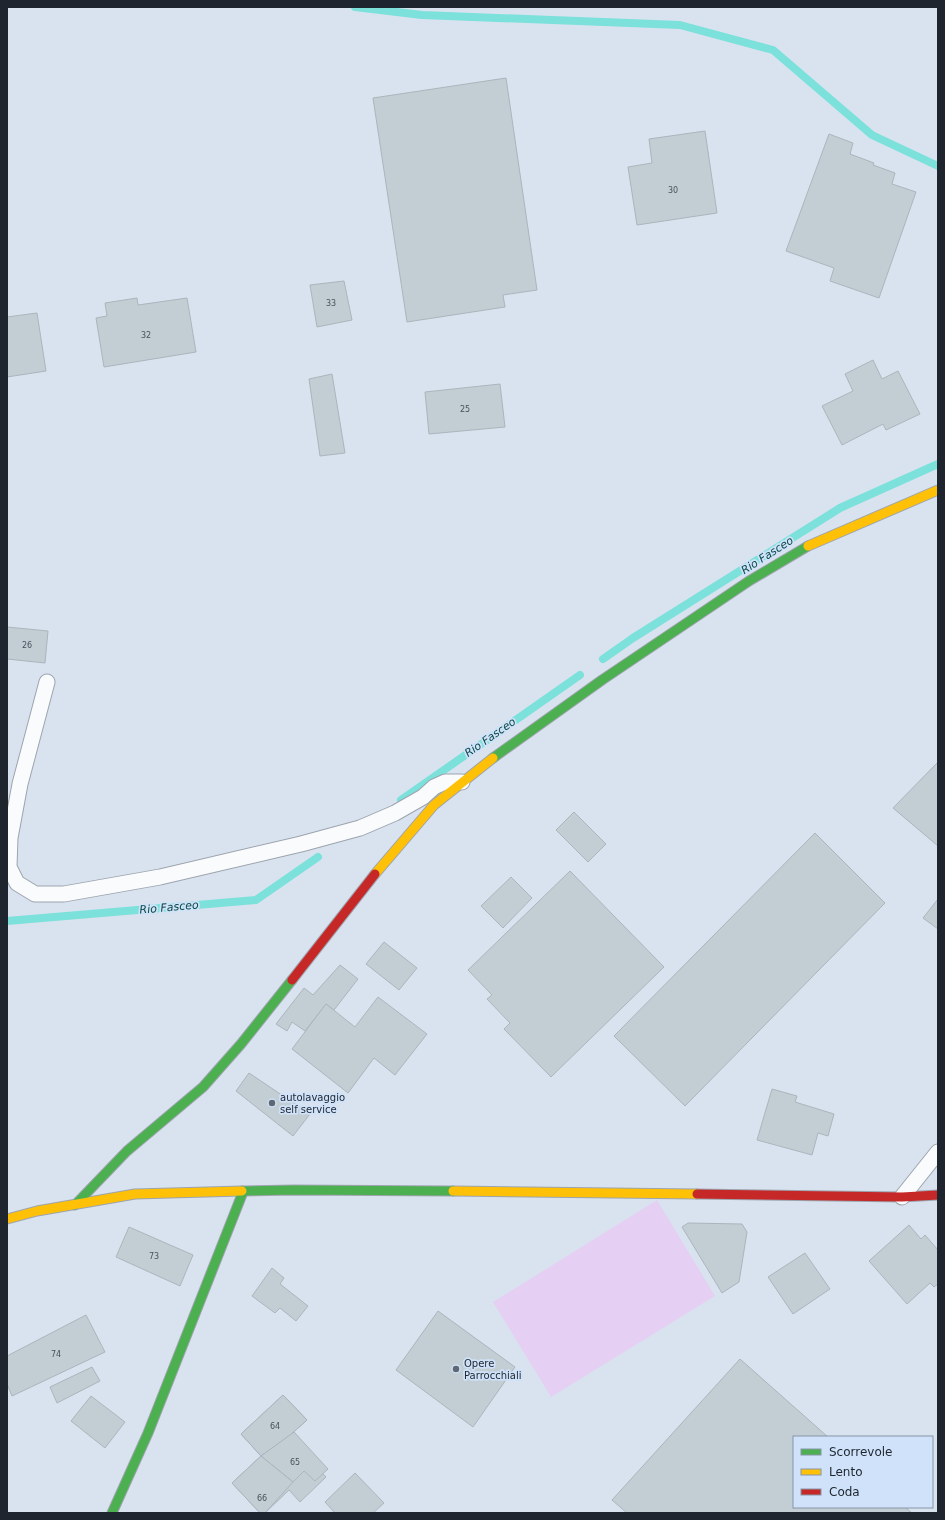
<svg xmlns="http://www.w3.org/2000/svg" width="945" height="1520" font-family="'DejaVu Sans',sans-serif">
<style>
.pitch{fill:#e5cff3}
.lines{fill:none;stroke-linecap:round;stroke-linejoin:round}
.stream{stroke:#7ce0db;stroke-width:8}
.building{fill:#c2cdd4;stroke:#aab5bc}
.lane-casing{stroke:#9da4ae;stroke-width:17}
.fast-casing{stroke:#9da4ae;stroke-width:11}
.slow-casing{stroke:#9da4ae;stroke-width:11}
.jam-casing{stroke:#9da4ae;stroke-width:11}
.lane{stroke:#f9fbfd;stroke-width:15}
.fast{stroke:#4caf50;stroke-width:9}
.slow{stroke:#ffc107;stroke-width:9}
.jam{stroke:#c62828;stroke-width:9}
.poi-dot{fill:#5f6872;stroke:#cfe2f9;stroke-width:1.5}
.labels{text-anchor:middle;stroke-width:3.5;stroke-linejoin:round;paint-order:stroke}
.number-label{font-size:8px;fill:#495159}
.poi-label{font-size:10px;fill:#1e252e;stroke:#cfe2f9;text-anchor:start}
.water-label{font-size:11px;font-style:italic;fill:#084843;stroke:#cfe2f9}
</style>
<rect width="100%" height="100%" fill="#d9e3ef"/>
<polygon class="pitch" points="657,1200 715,1296 551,1397 493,1302"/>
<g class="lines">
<g class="stream">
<polyline points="355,7 422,15 680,25 773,50 872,135 938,166"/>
<polyline points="603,659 633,638 840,508 938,464"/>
<polyline points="401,800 580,675"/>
<polyline points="7,921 256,900 318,857"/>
</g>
</g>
<g class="building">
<polygon points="506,78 537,290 503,295 505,307 407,322 373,98"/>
<polygon points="705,131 717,213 637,225 628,167 652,163 649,139"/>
<polygon points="829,134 853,143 850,154 874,163 873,165 895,173 892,184 916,192 879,298 830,281 834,268 786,251"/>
<polygon points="344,281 352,320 317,327 310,285"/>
<polygon points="137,298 138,305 187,298 196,352 104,367 96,318 107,316 105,303"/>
<polygon points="37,313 46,371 7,377 7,317"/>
<polygon points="873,360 882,379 898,371 920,414 886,430 883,424 842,445 822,406 853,391 845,374"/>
<polygon points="332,374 345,453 320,456 309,379"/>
<polygon points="500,384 505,427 429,434 425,392"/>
<polygon points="7,627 48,631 45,663 7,659"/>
<polygon points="938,762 938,846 893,808"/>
<polygon points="574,812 606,844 588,862 556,830"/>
<polygon points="815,833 885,903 685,1106 614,1036"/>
<polygon points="570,871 664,967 551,1077 504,1029 510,1023 487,999 492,995 468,970"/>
<polygon points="511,877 532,898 503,928 481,906"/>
<polygon points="938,899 938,929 923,918"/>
<polygon points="384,942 417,968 399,990 366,964"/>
<polygon points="340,965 358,979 334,1010 326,1004 305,1031 292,1022 287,1031 276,1024 304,988 313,995"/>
<polygon points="378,997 427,1034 395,1075 374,1058 348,1093 292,1049 326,1004 355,1027"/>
<polygon points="249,1073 310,1114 293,1136 236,1091"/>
<polygon points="772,1089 797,1096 795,1102 834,1114 828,1136 818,1133 812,1155 757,1140"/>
<polygon points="688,1223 742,1224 747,1232 739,1282 722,1293 682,1227"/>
<polygon points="909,1225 921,1239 925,1235 938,1250 938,1284 934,1287 930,1283 907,1304 869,1261"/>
<polygon points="129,1227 193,1255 180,1286 116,1257"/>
<polygon points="805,1253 830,1289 793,1314 768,1277"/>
<polygon points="272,1268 284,1278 280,1284 308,1306 296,1321 280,1308 275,1313 252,1296"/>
<polygon points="438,1311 515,1367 473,1427 396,1370"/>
<polygon points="86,1315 105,1352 12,1396 7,1384 7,1356"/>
<polygon points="740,1359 828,1437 794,1437 794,1507 905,1507 912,1513 627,1513 612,1500"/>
<polygon points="92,1367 100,1381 57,1403 50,1387"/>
<polygon points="283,1395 307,1420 288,1437 326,1477 300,1502 289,1490 265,1513 260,1513 232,1483 261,1456 241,1434"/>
<polygon points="283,1395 307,1420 288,1437 261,1456 241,1434"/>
<polygon points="91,1396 125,1422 105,1448 71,1421"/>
<polygon points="294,1432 328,1469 315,1481 304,1471 293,1482 261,1456"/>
<polygon points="261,1456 293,1482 265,1513 260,1513 232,1483"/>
<polygon points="355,1473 384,1503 373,1513 335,1513 325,1502"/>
</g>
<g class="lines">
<defs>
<g id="lane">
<polyline points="47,682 20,784 10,838 9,867 17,883 35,894 64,894 160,877 301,844 360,828 395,813 423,797 434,787 445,782 462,782"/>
<polyline points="902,1197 938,1152"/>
</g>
<g id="fast">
<polyline points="493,758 602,680 749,581 808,546"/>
<polyline points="242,1191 294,1190 453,1191"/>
<polyline points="75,1205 127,1151 203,1087 241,1044 292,980"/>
<polyline points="112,1513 148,1433 243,1192"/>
</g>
<g id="slow">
<polyline points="808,546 938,490"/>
<polyline points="375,874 434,805 493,758"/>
<polyline points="453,1191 697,1194"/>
<polyline points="7,1219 37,1211 135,1194 242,1191"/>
</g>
<g id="jam">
<polyline points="292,980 375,874"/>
<polyline points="697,1194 902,1197 938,1195"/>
</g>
</defs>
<use href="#lane" class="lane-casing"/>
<use href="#fast" class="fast-casing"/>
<use href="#slow" class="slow-casing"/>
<use href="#jam" class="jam-casing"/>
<use href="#lane" class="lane"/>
<use href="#fast" class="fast"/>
<use href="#slow" class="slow"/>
<use href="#jam" class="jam"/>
</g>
<g class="poi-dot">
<circle cx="272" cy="1103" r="4"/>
<circle cx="456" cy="1369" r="4"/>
</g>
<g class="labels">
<g class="number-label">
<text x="673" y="193">30</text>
<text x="331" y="306">33</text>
<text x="146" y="338">32</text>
<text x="465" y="412">25</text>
<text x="27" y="648">26</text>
<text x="154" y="1259">73</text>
<text x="56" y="1357">74</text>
<text x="275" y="1429">64</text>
<text x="295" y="1465">65</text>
<text x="262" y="1501">66</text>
</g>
<g class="poi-label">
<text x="280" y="1101">autolavaggio<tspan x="280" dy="12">self service</tspan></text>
<text x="464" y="1367">Opere<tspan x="464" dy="12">Parrocchiali</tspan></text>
</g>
<g class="water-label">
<text transform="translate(767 555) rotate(-33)" y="4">Rio Fasceo</text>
<text transform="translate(490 737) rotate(-35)" y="4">Rio Fasceo</text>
<text transform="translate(169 907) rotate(-5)" y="4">Rio Fasceo</text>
</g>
</g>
<rect width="945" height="1520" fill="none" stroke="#1e252e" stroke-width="16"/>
<rect x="793" y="1436" width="140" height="72" fill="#cfe2f9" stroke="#8896a8"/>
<rect x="801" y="1449" width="20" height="6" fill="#4caf50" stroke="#8896a8"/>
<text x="829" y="1456" font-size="12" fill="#1e252e">Scorrevole</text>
<rect x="801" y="1469" width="20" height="6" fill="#ffc107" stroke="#8896a8"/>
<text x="829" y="1476" font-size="12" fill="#1e252e">Lento</text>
<rect x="801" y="1489" width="20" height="6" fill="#c62828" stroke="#8896a8"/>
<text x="829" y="1496" font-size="12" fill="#1e252e">Coda</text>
</svg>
